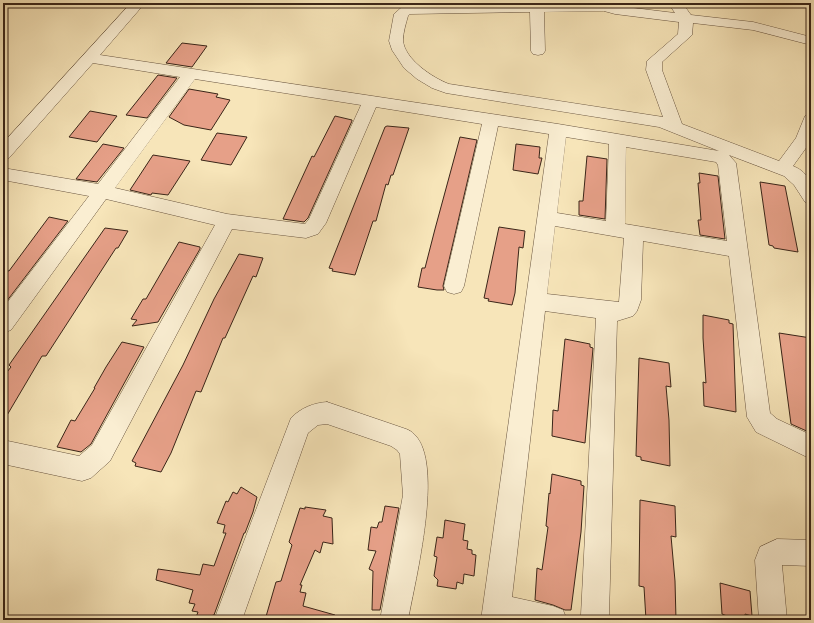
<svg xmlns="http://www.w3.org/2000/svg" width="814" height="623" font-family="Cardo,serif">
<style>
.building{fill:#e6a088;stroke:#3a2518}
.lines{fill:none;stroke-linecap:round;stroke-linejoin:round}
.street-casing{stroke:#695540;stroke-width:1}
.street{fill:#faeed2;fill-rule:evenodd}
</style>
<rect width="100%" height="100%" fill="#f7e5b9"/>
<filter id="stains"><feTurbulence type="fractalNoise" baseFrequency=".005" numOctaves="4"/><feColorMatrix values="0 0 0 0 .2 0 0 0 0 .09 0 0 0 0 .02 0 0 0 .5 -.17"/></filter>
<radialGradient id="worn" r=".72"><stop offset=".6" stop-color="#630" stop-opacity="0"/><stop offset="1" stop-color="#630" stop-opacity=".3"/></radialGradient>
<g class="building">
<polygon points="182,43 207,46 192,67 166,63"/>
<polygon points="158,75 177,78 147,118 126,115"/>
<polygon points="189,89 218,94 216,97 230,100 211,130 184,125 169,117"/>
<polygon points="90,111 117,116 97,142 69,137"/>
<polygon points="335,116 352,120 352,121 308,218 304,222 283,219 312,156 314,157"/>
<polygon points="387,126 409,128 393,175 391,175 388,185 386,184 376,221 373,221 355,275 332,271 333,269 329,268 385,127"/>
<polygon points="217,133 247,137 231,165 201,160"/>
<polygon points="460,137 477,140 443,286 444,290 437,290 418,287 422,268 425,268 435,229"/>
<polygon points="103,144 124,148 97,182 76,179"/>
<polygon points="516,144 540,147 539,158 542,158 538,174 513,170"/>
<polygon points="153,155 190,161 168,195 152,193 151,195 130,190"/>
<polygon points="587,156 607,159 605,219 579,215 579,201 583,201"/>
<polygon points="699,173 718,176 725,239 700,235 698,220 701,220 698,183 700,183"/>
<polygon points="760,182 785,186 798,252 774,248 773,246 769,245"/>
<polygon points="49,217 68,221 3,306 3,270 9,271"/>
<polygon points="499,227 525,231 523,248 519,247 515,293 512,305 488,301 489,299 484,298"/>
<polygon points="105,228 128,231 118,248 116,248 46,356 42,356 3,422 3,377 11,367 9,365"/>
<polygon points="179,242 200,247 200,249 158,322 132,326 137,320 131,319 143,299 146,299"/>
<polygon points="239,254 263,258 256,277 253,276 225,338 223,338 201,392 196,391 171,453 161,472 135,466 136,463 132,461 183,365 214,299"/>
<polygon points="703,315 729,320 729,323 733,324 736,412 704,406 703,382 706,383 703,338"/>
<polygon points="779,333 811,338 811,433 791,424"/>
<polygon points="565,339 590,344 590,347 593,348 585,443 552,436 553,410 558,411"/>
<polygon points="122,342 144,347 91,444 81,452 57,447 71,420 75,421 95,388 94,388 106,367"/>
<polygon points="639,358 669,363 671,387 666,386 669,420 670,466 641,460 641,457 636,456"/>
<polygon points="552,474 581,481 581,485 584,486 581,532 571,610 565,610 553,605 535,600 537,568 542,570 548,527 546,526 549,493 550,494"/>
<polygon points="241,487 257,497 253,512 245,533 244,533 214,615 195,620 198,612 192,611 195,604 189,603 193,590 156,580 158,569 200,575 203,564 214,566 226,533 223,533 225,525 217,523 226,501 228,502 233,492 237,494"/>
<polygon points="640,500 675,506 676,537 671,536 675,581 676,620 646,620 644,587 639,586"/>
<polygon points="385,506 399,508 380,610 372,610 373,571 369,569 376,551 368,550 371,527 377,528 379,522 382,522"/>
<polygon points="305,507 326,510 323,516 332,518 333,544 323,542 320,553 315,550 300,585 302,585 300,592 306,593 303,606 335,615 335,620 265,620 276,582 281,581 292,545 289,542 300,508 305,509"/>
<polygon points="445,520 465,524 463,540 468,541 467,549 472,550 472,554 476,555 474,576 464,574 463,584 457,582 456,589 437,586 438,580 434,576 437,557 434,556 437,537 443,538"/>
<polygon points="720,583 750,591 752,616 745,614 745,620 727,620 727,616 722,614"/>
</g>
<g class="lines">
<defs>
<g id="street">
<path d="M131,3H145L100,55L558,124L719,151L659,127L446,93L432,88L417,79L404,68L392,50L389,41L394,14L402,7L407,6L587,3H608L617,6L675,13L671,7L673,4C683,2 685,7 691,15L753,22L811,37V45L753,30L693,23L692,35L662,62V70L682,124L779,161L796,138L805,116L811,115V141L793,166C812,174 811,186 811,204L805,202L794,185L784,176L729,155L736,163L770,413L777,419L811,435V459L756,432L747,417L729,256L643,241L641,300L637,311L633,316L617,321L609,616L607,620H579L581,615L596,318L545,311L512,597L553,606L563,610L567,620H481L549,134L498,126L464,286L461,292L454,294L447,292L444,286L482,124L376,107L326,223L318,234L306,238L232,229L110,461L91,478L82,481L3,464V440L79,456L92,445L215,225L106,199L11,330L3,333V308L89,196L3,180V168L98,184L180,77L93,63L9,158L3,160V143ZM604,11L615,14L679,22L678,34L647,61L646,70L663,117L449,84C433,78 404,59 403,40C403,33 406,23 408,16L410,14L530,12L531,51L533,54L538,55L543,54L545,51L544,12ZM195,79L361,105L309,219L305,224L227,214L115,188ZM566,137L609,144L606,221L557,213ZM626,147L716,162L718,165L727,241L625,224ZM555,226L624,238L619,302L547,294Z"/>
<path d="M327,402L406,429C409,430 412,432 414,434C445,463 415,581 408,620H380L403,495L400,454L397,450L391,446L327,424L318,425L308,433L242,620H214L291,418C301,408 313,403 327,402Z"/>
<polygon points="777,539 811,540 811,566 782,565 787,620 759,620 755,560 760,547"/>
</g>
</defs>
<use href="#street" class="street-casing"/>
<use href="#street" class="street"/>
</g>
<rect width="814" height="623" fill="none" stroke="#f7e5b9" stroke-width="16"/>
<rect x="4" y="4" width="806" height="615" fill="none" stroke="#3a2518" stroke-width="2"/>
<rect x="8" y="8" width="798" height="607" fill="none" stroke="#3a2518"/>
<rect width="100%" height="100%" filter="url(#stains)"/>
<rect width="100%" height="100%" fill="url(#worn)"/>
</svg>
